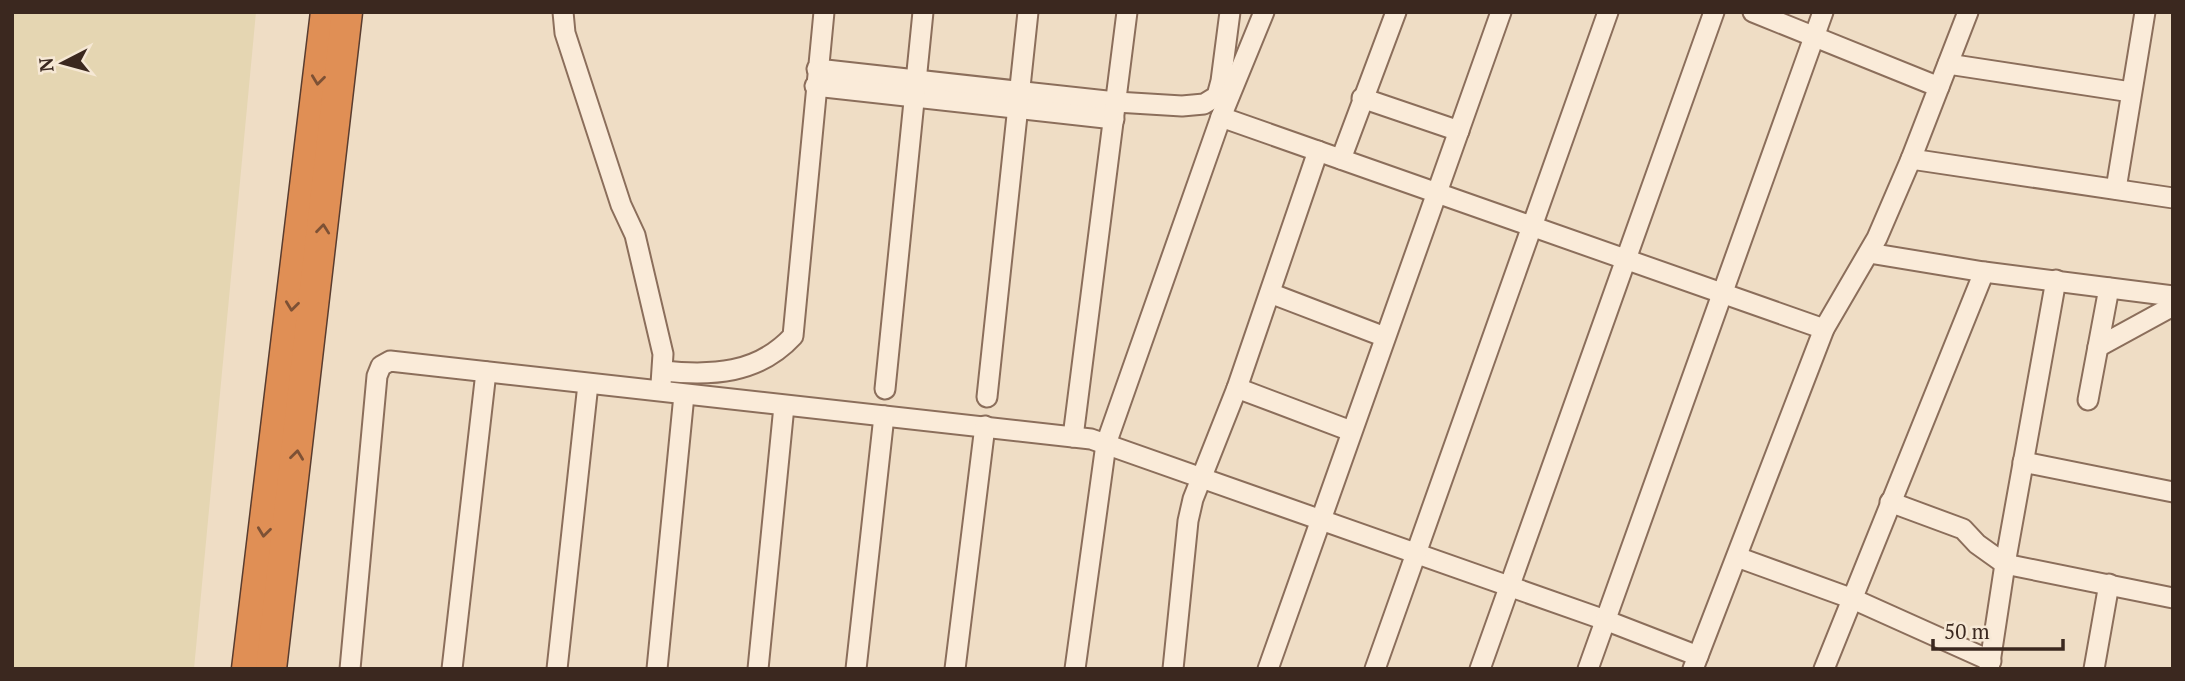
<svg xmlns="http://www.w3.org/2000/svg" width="2185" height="681" font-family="'PT Serif',serif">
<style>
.farmland{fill:#e5d6b2}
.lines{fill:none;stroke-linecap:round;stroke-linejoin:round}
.minor-casing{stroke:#8b6e5b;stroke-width:23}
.highway-casing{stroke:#593c2f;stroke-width:33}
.minor{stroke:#faebd9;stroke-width:19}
.highway{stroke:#e08f55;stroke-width:30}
.oneway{stroke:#7d5135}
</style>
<rect width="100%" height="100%" fill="#efddc5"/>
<polygon class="farmland" points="12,12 256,12 194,669 12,669"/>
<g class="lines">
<defs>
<g id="minor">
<polyline points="563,12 565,33 621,205 635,235 663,354 661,384"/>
<polyline points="1753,12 1939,87"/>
<polyline points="1948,64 2131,92"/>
<polyline points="817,69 1116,102 1182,106 1204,104 1217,96 1221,81 1230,12"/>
<polyline points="815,86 1114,119"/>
<polyline points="1362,98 1459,131"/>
<polyline points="1221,117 1824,329"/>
<polyline points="1341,159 1396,12"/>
<polyline points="1911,159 2173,198"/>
<polyline points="2116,189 2145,12"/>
<polyline points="1869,253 1984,272 2173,296"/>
<polyline points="1270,293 1385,337"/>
<polyline points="2098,347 2173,306"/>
<path d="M663,371C712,376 758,374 793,336L824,12"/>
<polyline points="1237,388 1351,431"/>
<polyline points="885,389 923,12"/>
<polyline points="987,397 1028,12"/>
<polyline points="2088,400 2109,288"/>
<polyline points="1073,437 1127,12"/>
<polyline points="2023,462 2173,492"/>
<polyline points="1890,502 1963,529 1977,544 2005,564 2173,598"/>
<polyline points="1737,557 1853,599 1991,661"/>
<polyline points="350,669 377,376 381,366 390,361 1091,439 1605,620 1698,656"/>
<polyline points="452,669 486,372"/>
<polyline points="557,669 588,384"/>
<polyline points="657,669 684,395"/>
<polyline points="758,669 784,406"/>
<polyline points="856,669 884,416"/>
<polyline points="955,669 985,426"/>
<polyline points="1075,669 1106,444 1221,117 1264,12"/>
<polyline points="1173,669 1188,521 1193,499 1237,388 1318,151"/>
<polyline points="1268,669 1501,12"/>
<polyline points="1375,669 1608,12"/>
<polyline points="1480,669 1714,12"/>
<polyline points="1588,669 1823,12"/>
<polyline points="1693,669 1824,329 1877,238 1911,159 1968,12"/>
<polyline points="1824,669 1984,272"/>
<polyline points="1989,669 2005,564 2056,280"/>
<polyline points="2094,669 2109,584"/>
</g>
<g id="highway">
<polyline points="247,669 326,12"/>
<polyline points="271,669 347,12"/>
</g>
</defs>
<use href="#minor" class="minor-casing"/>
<use href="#highway" class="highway-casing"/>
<use href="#minor" class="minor"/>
<use href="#highway" class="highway"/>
</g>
<defs><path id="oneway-chevron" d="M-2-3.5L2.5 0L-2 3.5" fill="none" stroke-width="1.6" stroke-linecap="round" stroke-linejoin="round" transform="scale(1.75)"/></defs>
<g class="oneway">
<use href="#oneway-chevron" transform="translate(318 80) rotate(97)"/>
<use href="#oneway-chevron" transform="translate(323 229) rotate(-84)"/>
<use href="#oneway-chevron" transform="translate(292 306) rotate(97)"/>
<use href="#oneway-chevron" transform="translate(297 455) rotate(-83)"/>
<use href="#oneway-chevron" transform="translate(264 532) rotate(97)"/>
</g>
<rect width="2185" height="681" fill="none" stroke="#3b281f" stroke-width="28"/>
<g transform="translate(63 63) rotate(264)" stroke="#f6e8d5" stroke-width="5" paint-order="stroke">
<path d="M0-5L12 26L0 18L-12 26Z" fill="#3b281f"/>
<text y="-10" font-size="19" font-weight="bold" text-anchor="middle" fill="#3b281f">N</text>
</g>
<path d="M1933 639v10h130v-10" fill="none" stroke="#3b281f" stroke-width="3.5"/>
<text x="1944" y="639" font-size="21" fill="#3b281f" stroke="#f6e8d5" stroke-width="5" paint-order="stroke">50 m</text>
</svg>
